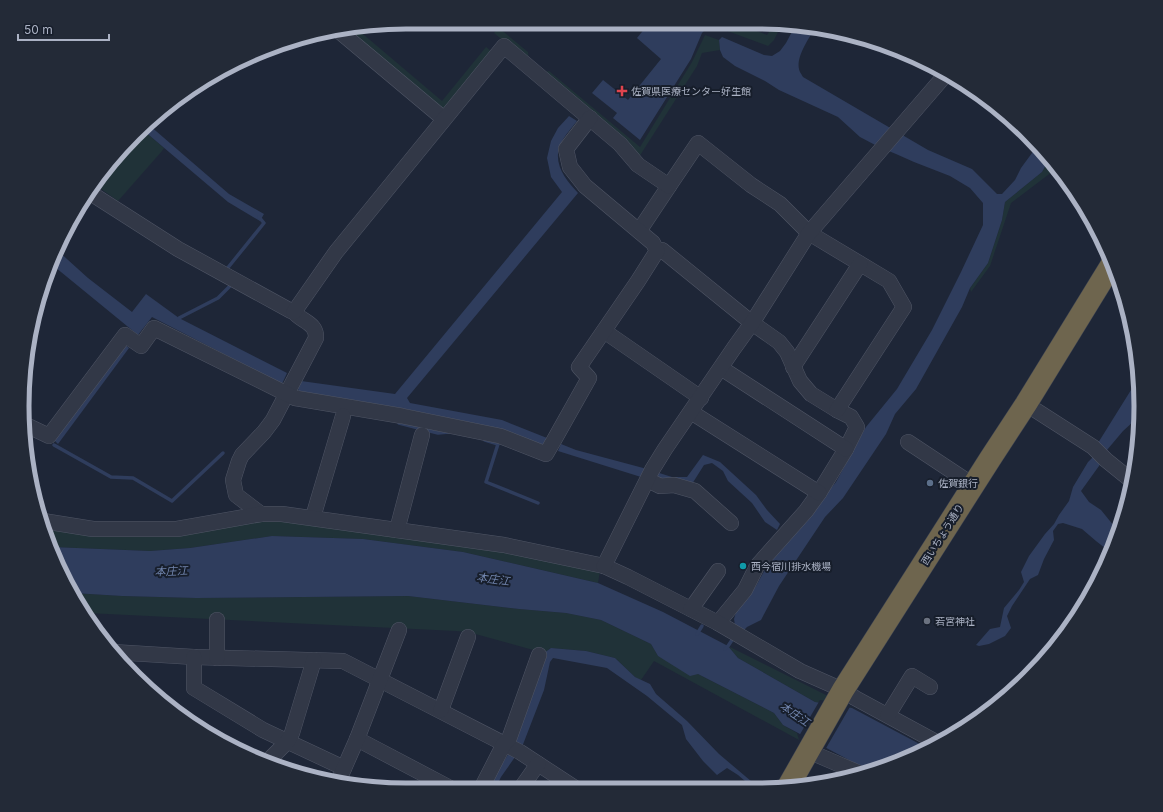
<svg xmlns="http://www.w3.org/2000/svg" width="1163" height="812" font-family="Inter,'Noto Sans JP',sans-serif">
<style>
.green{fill:#203238}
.water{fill:#2f3d5d}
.pier{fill:#1e2637}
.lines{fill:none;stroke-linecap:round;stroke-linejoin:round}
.stream{stroke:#2f3d5d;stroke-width:3.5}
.street-casing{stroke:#4f5565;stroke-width:16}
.highway-casing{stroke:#3c4251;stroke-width:23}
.street{stroke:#323847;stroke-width:15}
.highway{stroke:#6e654e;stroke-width:22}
.health-dot{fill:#e0444e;stroke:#171e2b;stroke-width:1.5}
.service-dot{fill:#5c6f8a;stroke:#171e2b;stroke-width:1.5}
.culture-dot{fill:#0f9aa8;stroke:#171e2b;stroke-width:1.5}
.worship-dot{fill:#6b7280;stroke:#171e2b;stroke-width:1.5}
.labels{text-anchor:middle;stroke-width:4;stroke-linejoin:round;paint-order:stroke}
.poi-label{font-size:10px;fill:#abb2c4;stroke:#171e2b;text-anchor:start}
.street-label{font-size:10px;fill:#abb2c4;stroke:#171e2b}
.water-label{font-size:11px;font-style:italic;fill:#7286af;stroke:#171e2b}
.rim{fill:none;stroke:#abb2c4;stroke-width:5}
</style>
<rect width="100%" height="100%" fill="#1e2637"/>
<g class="green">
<polygon points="717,22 734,22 767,35 774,24 782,24 774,40 768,46 714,26"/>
<polygon points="499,28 528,52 529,62 494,33"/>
<polygon points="357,29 442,101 486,47 492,52 446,110 441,110 347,30"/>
<polygon points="705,35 719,40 720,50 702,53 697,66 639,157 542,73 549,71 640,147 692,62"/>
<polygon points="143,130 164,148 162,151 118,201 97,186 117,153"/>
<polygon points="1050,158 1055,166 1052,172 1011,203 990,266 971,292 970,288 988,263 1002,220 1005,202 1042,172"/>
<polygon points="271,509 527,546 602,558 598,583 463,552 363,539 272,536 190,548 150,551 52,547 42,517 90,526 179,527"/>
<polygon points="73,593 122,596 196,598 408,596 519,609 566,613 601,620 651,644 658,656 698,674 774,713 783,725 797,733 799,740 654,661 641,680 635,677 615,658 586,651 551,648 544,653 468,632 456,631 87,613"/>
<polygon points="728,646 852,708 815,702 738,658"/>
</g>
<g class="water">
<polygon points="650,22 712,22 702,33 691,59 640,140 613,118 617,113 592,93 603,80 628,100 661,59 637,38"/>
<path d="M795,26L815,28C809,38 796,57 799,69C799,71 802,75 803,77L928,150L972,169L997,194H1002L1015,180L1021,168L1032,153L1035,144L1046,153L1050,158L1042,172L1005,202L1002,220L988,263L970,288L962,307L916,389L895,414L886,434L843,498L825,517L779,586L761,620L747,627L744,630L735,625L734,619L737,609L756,586L767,566L836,482L866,427L897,389L932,330L961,272L983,225V203L970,188L950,176L914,162L896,154L879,147L860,137L838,117L779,90L765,81L735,66L723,57L720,50L719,40L722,37L764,55L772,56L780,51L786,43Z"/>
<path d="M569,116L577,121C571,129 562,138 559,148C554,166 567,181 578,193L407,398L410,403L502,420L547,438L544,445L500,430L400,408L301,394L298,389L301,381L395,394L562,192L551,177L547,158L551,141L558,128Z"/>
<polygon points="149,125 229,194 264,214 260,221 228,202 143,130"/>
<polygon points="57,250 88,278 132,312 146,294 179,318 287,373 282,384 152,317 138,335 50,263 51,259"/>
<polygon points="124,344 129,348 58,444 54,440"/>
<polygon points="1136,382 1139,382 1139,384 1133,396 1135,400 1134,421 1123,431 1107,450 1099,466 1081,491 1089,502 1101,510 1114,526 1119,529 1110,552 1096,541 1082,529 1063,523 1058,524 1053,531 1054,540 1044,559 1038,575 1030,579 1012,606 1007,616 1011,628 1005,636 989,644 979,646 976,645 990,629 1000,627 1004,608 1019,590 1024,582 1021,572 1029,556 1045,534 1054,524 1059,515 1069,501 1073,487 1088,462 1093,457 1098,443"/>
<polygon points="561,444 576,450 647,469 641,477 558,451"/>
<polygon points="703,455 720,462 756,495 767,510 780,524 777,530 765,522 752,503 728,481 723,471 712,463 704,465 692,484 662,482 654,475 656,472 672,477 687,477"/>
<polygon points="272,536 363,539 463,552 598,583 663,612 728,646 738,658 815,702 852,708 929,749 927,750 866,769 783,725 774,713 698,674 690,676 658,656 651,644 601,620 566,613 519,609 408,596 196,598 122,596 73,593 62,576 52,547 150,551 190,548"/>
<polygon points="551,648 586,651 615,658 635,677 650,684 656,694 687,721 719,754 758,787 752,787 738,775 727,768 717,775 703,761 686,739 682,725 647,696 607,668 553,658 550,662 544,690 522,747 501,777 495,789 488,789 492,780 509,753 544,653"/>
</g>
<polygon class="pier" points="820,700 851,705 825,750 799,736"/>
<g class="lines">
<g class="stream">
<polyline points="226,270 264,223 259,217"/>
<polyline points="179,318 218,298 231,285"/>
<polyline points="399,423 438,433 449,432"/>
<polyline points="485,440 498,444 486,482 538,503"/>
<polyline points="54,445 111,477 133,478 172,501 223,453"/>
<polyline points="697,634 702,626"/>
<polyline points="725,649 728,646 734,637"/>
<polyline points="125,659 131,672"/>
</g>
<defs>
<g id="street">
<polyline points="339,31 444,119"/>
<path d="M92,194L178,249L291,311L294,312C302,322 317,323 316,338L273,420L264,432L242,455L239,461L233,480L236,495L261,514"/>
<polyline points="639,231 669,186"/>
<polyline points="657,251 662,250 752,323 779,342 787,352 800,381 811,394 837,410 851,417 857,427 846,449 819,493 806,511 757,566 745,590 718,623"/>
<polyline points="294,312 336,252 504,46 620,144 638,165 669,186 698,143 751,185 780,204 809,233 889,281 904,307 837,410"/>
<polyline points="604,331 701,398"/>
<polyline points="793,367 860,264"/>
<polyline points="721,368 846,449"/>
<polyline points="1026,404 1093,447 1106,460 1132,481"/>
<polyline points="691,412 819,493"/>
<polyline points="28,426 49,436 125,335 141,346 154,328 295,398 402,416 500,436 546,454 553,442 589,378 579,367 638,281 657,251 653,243 585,186 570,167 566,149 590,118"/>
<polyline points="908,442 973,485"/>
<polyline points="648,480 660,486 674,485 695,491 731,523"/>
<polyline points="313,517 343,416"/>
<polyline points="43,521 93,529 177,529 261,514 282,514 504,545 604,566 628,577 718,623 800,671 843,690 855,698 938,743"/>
<polyline points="397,530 422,435"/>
<polyline points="604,566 652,470 665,449 734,348 752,323 809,233 947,73"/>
<polyline points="691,609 718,571"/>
<polyline points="113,652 194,657 343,661 520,752 575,788"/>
<polyline points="194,657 194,688 263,730 344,768"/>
<polyline points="217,658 217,620"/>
<polyline points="441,710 468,637"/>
<polyline points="888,715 912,676 930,687"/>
<polyline points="357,739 452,789"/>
<polyline points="808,751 857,772"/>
<polyline points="267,762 288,741 292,733 314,660"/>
<polyline points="338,782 357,739 399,630"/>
<polyline points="521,788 538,764"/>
<polyline points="481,789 504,744 509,739 539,655"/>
</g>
<polyline id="highway" points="788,787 843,690 990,459 1026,404 1112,264"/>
</defs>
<use href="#street" class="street-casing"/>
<use href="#highway" class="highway-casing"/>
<use href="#street" class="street"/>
<use href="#highway" class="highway"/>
</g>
<path class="health-dot" d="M620 85h4v4h4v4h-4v4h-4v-4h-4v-4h4z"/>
<circle class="service-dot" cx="930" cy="483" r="4"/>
<circle class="culture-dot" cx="743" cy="566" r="4"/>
<circle class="worship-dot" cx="927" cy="621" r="4"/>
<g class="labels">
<g class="poi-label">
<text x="631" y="95">佐賀県医療センター好生館</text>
<text x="938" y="487">佐賀銀行</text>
<text x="751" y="570">西今宿川排水機場</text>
<text x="935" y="625">若宮神社</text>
</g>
<g class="street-label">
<text transform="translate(942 534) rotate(-58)" y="4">西いちょう通り</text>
</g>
<g class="water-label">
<text transform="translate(171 571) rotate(-2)" y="4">本庄江</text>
<text transform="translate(493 579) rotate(8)" y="4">本庄江</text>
<text transform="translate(795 714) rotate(34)" y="4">本庄江</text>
</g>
</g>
<path d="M0 0H1163V812H0ZM406 29H757A377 377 0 0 1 1134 406V406A377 377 0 0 1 757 783H406A377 377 0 0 1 29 406V406A377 377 0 0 1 406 29Z" fill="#232a37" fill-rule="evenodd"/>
<path class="rim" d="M406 29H757A377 377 0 0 1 1134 406V406A377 377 0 0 1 757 783H406A377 377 0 0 1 29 406V406A377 377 0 0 1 406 29Z"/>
<path d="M18 34v6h91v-6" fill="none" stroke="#abb2c4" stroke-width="2"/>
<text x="24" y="34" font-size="12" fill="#abb2c4" stroke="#171e2b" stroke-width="3" paint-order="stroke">50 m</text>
</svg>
